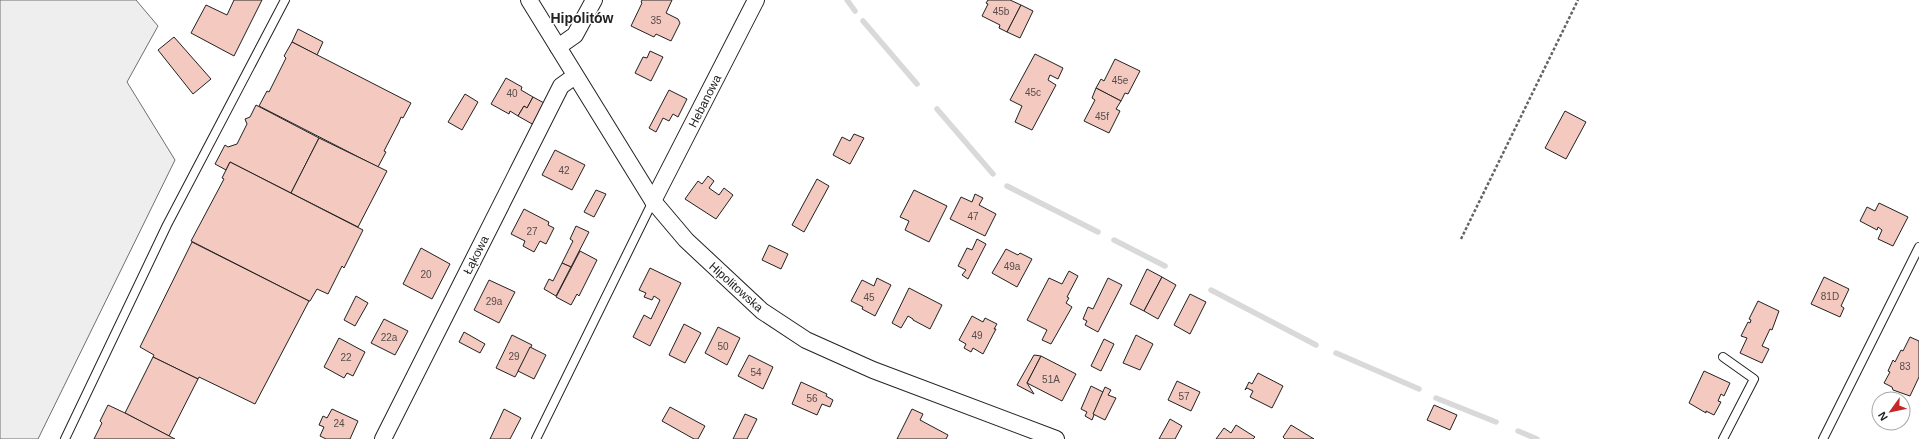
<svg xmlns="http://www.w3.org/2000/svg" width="1919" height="439" font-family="Helvetica,sans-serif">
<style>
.green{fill:#eee;stroke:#6f6f6f}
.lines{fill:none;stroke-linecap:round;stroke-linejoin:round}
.stream{stroke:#d9d9d9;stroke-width:5.5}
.building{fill:#f3c9c0;stroke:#222}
.lane-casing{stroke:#222;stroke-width:10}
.street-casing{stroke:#222;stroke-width:18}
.path{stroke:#646464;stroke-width:2.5;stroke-dasharray:3 2;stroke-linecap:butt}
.lane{stroke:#fff;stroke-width:8}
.street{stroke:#fff;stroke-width:16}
.labels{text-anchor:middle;stroke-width:3;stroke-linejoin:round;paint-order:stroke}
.number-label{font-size:10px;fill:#564c4a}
.street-label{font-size:12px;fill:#222;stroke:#fff}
.quarter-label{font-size:14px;font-weight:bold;fill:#222;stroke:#fff}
</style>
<rect width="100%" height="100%" fill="#fff"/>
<polygon class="green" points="0,0 136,0 158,26 127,82 175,160 38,439 0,439"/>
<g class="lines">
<g class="stream">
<polyline points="847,0 855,11"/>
<polyline points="863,21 917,84"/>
<polyline points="937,109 993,174"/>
<polyline points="1007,186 1098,232"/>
<polyline points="1114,240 1165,266"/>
<polyline points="1211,290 1316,345"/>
<polyline points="1336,353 1419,389"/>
<polyline points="1436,398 1496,422"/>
<polyline points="1518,431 1537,439"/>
</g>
</g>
<g class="building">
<polygon points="234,0 262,0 234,56 191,33 206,5 227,15"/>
<polygon points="642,0 672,0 666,13 678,19 680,23 671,41 656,34 654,37 631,26 642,3 641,2"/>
<polygon points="988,0 1010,0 1021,5 1007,32 999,28 1000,25 982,16 988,4 986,3"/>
<polygon points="1021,5 1033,11 1020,38 1007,32"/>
<polygon points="298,29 323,42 317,55 292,42"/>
<polygon points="174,37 211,79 193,94 158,50"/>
<polygon points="292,42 411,103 403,118 401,117 399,122 384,151 386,152 378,167 259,106 267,91 269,92 286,58 284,56"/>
<polygon points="650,51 663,57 651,81 635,73 643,57 647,58"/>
<polygon points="1035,54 1063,68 1058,79 1050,75 1048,80 1056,85 1032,130 1015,122 1022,106 1010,100"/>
<polygon points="1115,59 1140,71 1128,94 1125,93 1121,101 1096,88 1101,79 1104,81"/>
<polygon points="506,78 522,87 521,90 533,97 527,108 524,106 518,116 510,111 509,114 491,104"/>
<polygon points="1096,88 1121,101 1116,109 1120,111 1109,133 1084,121 1095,100 1092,98"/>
<polygon points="669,90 687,99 678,117 673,114 669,121 663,118 656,132 649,128"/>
<polygon points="465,94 478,102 462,130 448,122"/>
<polygon points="533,97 546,104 534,125 518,116 524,106 527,108"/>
<polygon points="256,105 319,138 291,193 230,162 226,170 215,164 225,145 228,147 237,144 247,124 245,119 250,117"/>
<polygon points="1565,111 1586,122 1566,159 1545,148"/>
<polygon points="854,134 864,138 850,164 833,155 842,137 850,141"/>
<polygon points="319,138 387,171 358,227 291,193"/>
<polygon points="555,150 585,165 572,190 542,175"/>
<polygon points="230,162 363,230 344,268 342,266 328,294 317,289 310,301 309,301 191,241 224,179 222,178"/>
<polygon points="708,176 714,181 709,188 719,195 724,188 733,195 716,219 685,199 698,181 702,184"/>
<polygon points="817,179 829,186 804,232 792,225"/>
<polygon points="596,190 606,194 594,217 584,212"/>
<polygon points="914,190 947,206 929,242 905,230 909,221 900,217"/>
<polygon points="975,194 983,198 979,205 996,214 985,236 950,219 961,197 972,202"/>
<polygon points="1879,203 1908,217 1893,246 1878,239 1882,230 1878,227 1877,230 1860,221 1867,207 1875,211"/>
<polygon points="524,209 549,222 548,225 554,228 546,244 540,241 534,252 523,246 525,241 511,234"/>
<polygon points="576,226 589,232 571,267 562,263 573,241 570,239"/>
<polygon points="977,239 986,244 968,279 962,275 966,270 958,266 967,248 972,250"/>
<polygon points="192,242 309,301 255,404 199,377 198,379 153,357 154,355 140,347"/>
<polygon points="769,245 788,254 781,269 762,260"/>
<polygon points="421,248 450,264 432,299 403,284"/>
<polygon points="1006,249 1018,255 1020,253 1032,259 1017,287 992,273"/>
<polygon points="580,251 597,260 579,296 577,294 571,305 556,297"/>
<polygon points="562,263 571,267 556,296 544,289 549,279 553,281"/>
<polygon points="650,268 681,283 650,346 633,337 644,315 651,319 660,300 654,296 652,300 644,297 646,293 639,290"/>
<polygon points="1147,269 1162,277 1144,311 1130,304"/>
<polygon points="1069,271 1078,276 1067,297 1069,298 1066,303 1072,307 1051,344 1042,340 1047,330 1027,320 1049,278 1062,284"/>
<polygon points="1162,277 1176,285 1158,319 1144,311"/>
<polygon points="1824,277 1849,289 1841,306 1844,308 1840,317 1811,304"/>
<polygon points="877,278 891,285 875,316 862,309 863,307 851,301 862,280 874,286"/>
<polygon points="1108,278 1122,285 1098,332 1085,325 1087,321 1083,319 1088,307 1093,309"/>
<polygon points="489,280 515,292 499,323 474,310"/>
<polygon points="909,288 942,305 930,329 913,320 913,319 908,316 901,328 892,323"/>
<polygon points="1190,294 1206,302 1190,334 1174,325"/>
<polygon points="356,296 368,303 355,326 344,320"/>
<polygon points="1758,301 1779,311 1772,330 1770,329 1762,346 1769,349 1762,363 1740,353 1747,338 1741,336 1748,322 1750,323 1751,320 1749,319"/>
<polygon points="972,316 983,322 985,318 997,324 994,329 996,329 983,354 973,348 971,352 964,348 966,344 959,340"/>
<polygon points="384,319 408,331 395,355 371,343"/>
<polygon points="684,324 701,333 685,363 669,355"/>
<polygon points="718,327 740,338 727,365 705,353"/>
<polygon points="464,332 485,344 480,353 459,342"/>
<polygon points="512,335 532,345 515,377 496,368"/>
<polygon points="1136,335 1153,344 1140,370 1123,363"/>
<polygon points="1910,337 1919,341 1919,377 1910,396 1893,390 1892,387 1884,383 1890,372 1888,371 1893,360 1895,362 1901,350 1903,351"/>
<polygon points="339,338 365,352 353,376 347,373 344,378 324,367"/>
<polygon points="1104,339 1114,344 1101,371 1091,366"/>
<polygon points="530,347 546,355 534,379 518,371"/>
<polygon points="749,355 773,367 763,389 738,376"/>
<polygon points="1034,355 1041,356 1027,383 1034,394 1017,385"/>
<polygon points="1041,356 1076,374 1062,401 1027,383"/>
<polygon points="153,357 198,379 169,436 125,413"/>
<polygon points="1704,371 1730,383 1724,396 1721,394 1718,401 1721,402 1714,415 1706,411 1706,413 1689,403"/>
<polygon points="1258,373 1283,386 1272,408 1250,397 1253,391 1247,388 1245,390 1249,382 1252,384"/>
<polygon points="1177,381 1200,392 1191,411 1168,400"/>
<polygon points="801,382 827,394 826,396 833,400 830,407 822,404 817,415 792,404"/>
<polygon points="1091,386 1103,392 1092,420 1085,416 1087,412 1081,409"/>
<polygon points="1105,387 1111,390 1108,395 1116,398 1105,420 1093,414"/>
<polygon points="108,405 125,413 175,439 94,439 102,423 100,421"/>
<polygon points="1434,405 1457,415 1450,430 1427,420"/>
<polygon points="670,407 705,426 698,439 694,439 662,421"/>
<polygon points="332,409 358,421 350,439 326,439 320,436 324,427 319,425 323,416 327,418"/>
<polygon points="504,409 521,418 510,439 490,439"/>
<polygon points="912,409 923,414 920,420 948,435 946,439 897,439"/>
<polygon points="745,414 757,419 747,439 733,439"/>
<polygon points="1170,419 1182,426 1175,439 1159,439"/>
<polygon points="1236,425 1255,437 1253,439 1216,439 1224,428 1231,433"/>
<polygon points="1291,425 1314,439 1285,439 1283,437"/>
</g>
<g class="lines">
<defs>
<g id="lane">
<polyline points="1723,357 1754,379 1723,439"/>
<polyline points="65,439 167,225 285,0"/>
<polyline points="536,439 653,201"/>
<polyline points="1823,439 1919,247"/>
</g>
<g id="street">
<polyline points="529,0 653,201 686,240 762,311 806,340 873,370 1056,439"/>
<polyline points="558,47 575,35 594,0"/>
<polyline points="653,201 756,0"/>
<polyline points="383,439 561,86 575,76"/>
</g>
</defs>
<use href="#lane" class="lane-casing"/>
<use href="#street" class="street-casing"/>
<polyline class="path" points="1461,239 1578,0"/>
<use href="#lane" class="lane"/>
<use href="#street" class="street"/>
</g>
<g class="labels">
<g class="number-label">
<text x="1001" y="15">45b</text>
<text x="656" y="24">35</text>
<text x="1120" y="84">45e</text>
<text x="1033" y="96">45c</text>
<text x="512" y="97">40</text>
<text x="1102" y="120">45f</text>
<text x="564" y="174">42</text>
<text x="973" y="220">47</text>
<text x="532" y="235">27</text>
<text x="1012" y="270">49a</text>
<text x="426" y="278">20</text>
<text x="1830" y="300">81D</text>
<text x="869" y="301">45</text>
<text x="494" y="305">29a</text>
<text x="977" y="339">49</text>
<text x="389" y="341">22a</text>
<text x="723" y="350">50</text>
<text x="514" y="360">29</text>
<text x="346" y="361">22</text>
<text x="1905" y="370">83</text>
<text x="756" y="376">54</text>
<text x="1051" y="383">51A</text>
<text x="1184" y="400">57</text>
<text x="812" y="402">56</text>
<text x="339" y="427">24</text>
</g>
<g class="street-label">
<text transform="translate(705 101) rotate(-63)" y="4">Hebanowa</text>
<text transform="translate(476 255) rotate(-63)" y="4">Łąkowa</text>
<text transform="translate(736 287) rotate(42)" y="4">Hipolitowska</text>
</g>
<g class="quarter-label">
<text x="582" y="23">Hipolitów</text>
</g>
</g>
<g transform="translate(1891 411) rotate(237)"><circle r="19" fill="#ffffff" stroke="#a7a7a7"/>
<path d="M0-3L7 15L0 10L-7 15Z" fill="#c62828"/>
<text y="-6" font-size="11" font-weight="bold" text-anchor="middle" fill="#222222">N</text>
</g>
</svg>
